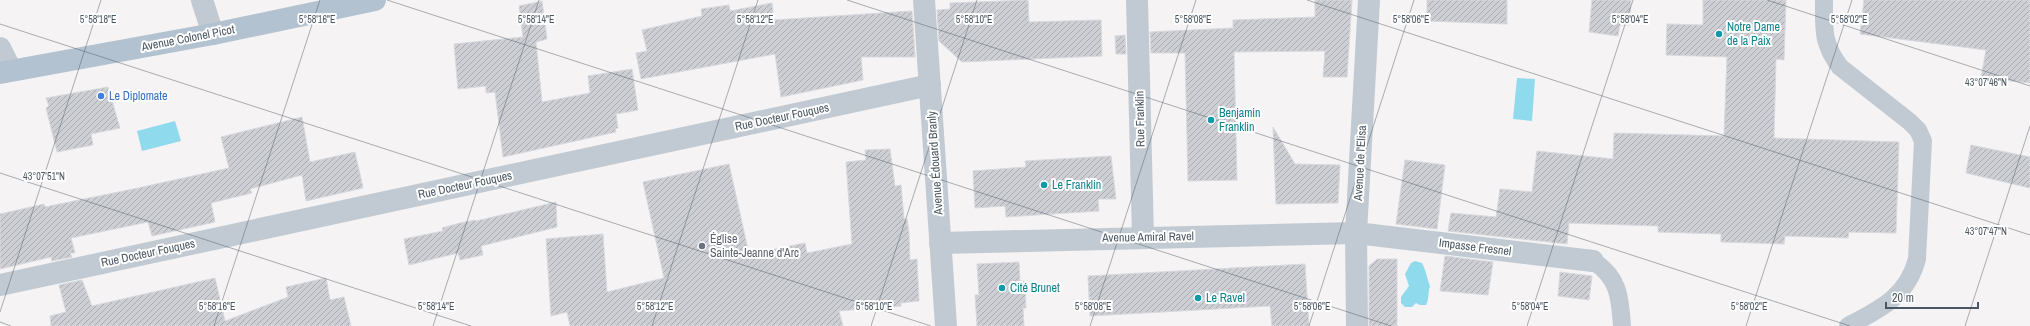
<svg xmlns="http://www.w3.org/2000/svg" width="2030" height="326" font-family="'Archivo Narrow',sans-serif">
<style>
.water{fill:#90daee}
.building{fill:url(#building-hatch);stroke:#d7d9de}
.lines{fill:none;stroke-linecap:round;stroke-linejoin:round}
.service{stroke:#c1cad2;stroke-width:18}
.minor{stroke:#c1cad2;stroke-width:22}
.primary{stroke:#b3c2d1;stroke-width:22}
.ticks{fill:none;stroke:#4a5661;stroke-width:1;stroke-opacity:0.45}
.culture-dot{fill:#0f9aa8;stroke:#fff;stroke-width:1.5}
.shop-dot{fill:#3f7fe0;stroke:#fff;stroke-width:1.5}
.worship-dot{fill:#6b7280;stroke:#fff;stroke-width:1.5}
.labels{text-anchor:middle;stroke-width:4;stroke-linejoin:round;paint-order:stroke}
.culture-label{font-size:12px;fill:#0d838f;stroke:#fff;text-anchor:start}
.street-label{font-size:12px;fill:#4a5661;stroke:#fff}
.shop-label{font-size:12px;fill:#366cbe;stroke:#fff;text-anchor:start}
.worship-label{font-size:12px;fill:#5b616d;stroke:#fff;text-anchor:start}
.ticks-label{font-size:10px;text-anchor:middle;fill:#4a5661;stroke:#fff;stroke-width:4;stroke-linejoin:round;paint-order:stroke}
</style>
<defs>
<pattern id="building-hatch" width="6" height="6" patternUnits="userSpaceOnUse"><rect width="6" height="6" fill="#cdcfd5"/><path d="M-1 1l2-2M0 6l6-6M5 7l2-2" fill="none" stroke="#a8abb0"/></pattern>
</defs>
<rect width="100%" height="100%" fill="#f5f3f3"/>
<g class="water">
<polygon points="1517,78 1535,79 1532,121 1513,119"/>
<polygon points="175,121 181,141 142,151 137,131"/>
<path d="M1415,261L1422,263C1426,270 1427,279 1430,286C1428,292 1429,300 1426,305H1420L1416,303L1412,307H1405L1401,303V297L1409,286L1405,274L1411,263Z"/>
</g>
<g class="building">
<polygon points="1028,0 1029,22 1101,20 1102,56 962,62 939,41 937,10 950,9 950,3"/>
<polygon points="1315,0 1352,0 1347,77 1323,77 1325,51 1234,52 1237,180 1188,181 1185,53 1151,53 1150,32 1233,28 1233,20 1315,17"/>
<polygon points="1427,0 1507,0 1507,24 1427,21"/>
<polygon points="1592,0 1631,0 1629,25 1620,25 1618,36 1589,32"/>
<polygon points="1703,0 1786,0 1784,60 1776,59 1774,138 1899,142 1896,233 1849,232 1848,238 1785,236 1784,244 1721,242 1721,234 1658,232 1658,226 1569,223 1567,244 1448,231 1451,213 1496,217 1500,189 1532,192 1537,151 1613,159 1614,133 1724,136 1727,57 1666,55 1667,24 1703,25"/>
<polygon points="1864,0 2030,0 2030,83 1981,78 1986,50 1860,34"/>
<polygon points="542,1 547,39 536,42 542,102 590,93 588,76 632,69 638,110 616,114 618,128 615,129 616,132 503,157 495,92 486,93 486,86 458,89 454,44 523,37 519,6"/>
<polygon points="772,3 774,20 912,11 915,57 861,57 863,80 781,97 775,54 641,79 636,53 647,51 642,30 702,16 701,9 729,5 730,11"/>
<polygon points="1125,35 1126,54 1116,54 1115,36"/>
<polygon points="108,87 120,128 91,134 93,145 57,152 46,108 49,106 46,98"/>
<polygon points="302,117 310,162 355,152 363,188 306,201 302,175 250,189 252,193 211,203 215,222 152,236 148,222 71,238 75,253 70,253 72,257 52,261 51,257 0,269 0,214 44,204 45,207 138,188 229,168 221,137"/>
<polygon points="1273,127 1295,164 1340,165 1338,203 1276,204"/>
<polygon points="1971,145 2030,157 2030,188 1966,173"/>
<polygon points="890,149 895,186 901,185 904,219 907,219 909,233 910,260 917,259 919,301 901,303 901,306 839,311 843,326 570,326 567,312 551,316 546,239 603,234 607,292 664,278 643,182 729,164 749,254 805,243 807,253 852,244 846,162 866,160 865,150"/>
<polygon points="1111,156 1116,199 1098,199 1099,211 1006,217 1005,206 975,208 973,171 1026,167 1025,161"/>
<polygon points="1405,160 1445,165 1437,229 1396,224"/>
<polygon points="556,202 557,227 481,246 483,255 460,260 458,253 409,265 404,239 443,231 442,228 460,223 475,220 476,221"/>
<polygon points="1445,256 1493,262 1488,295 1440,291"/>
<polygon points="1377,259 1397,259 1397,326 1369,326 1369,266"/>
<polygon points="1019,262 1020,281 1025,281 1026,308 1023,308 1024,326 977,326 975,295 979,295 977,264"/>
<polygon points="1305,264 1309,326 1272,326 1270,306 1090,316 1088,276"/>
<polygon points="1560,272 1592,276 1589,300 1558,296"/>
<polygon points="215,278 225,321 288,297 286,287 326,278 330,300 344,297 351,326 51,326 50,316 66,312 59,285 82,280 92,306"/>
</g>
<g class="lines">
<g class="service">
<path d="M1824,0C1824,29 1822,43 1840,67L1910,122L1918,130L1923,141L1917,259C1907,297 1880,309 1848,326"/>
<path d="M1593,261C1619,277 1620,298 1622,326"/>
</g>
<g class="minor">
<polyline points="202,0 213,34"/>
<polyline points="924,0 946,326"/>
<polyline points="1137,0 1143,237"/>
<polyline points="0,48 11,70"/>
<polyline points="940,243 1356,233 1593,261"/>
<polyline points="0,285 930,85"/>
<polyline points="1357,326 1356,233 1369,0"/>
</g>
<polyline class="primary" points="0,73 213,34 375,0"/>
</g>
<path class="ticks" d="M387,0L1391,326M847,0L1850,326M1307,0L2030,235M1767,0L2030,86M0,24L931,326M0,173L471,326M0,312L101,0M0,322L11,326M214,326L320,0M433,326L539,0M652,326L758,0M871,326L977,0M1090,326L1196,0M1309,326L1414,0M1527,326L1633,0M1746,326L1852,0M1965,326L2030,126"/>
<g class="culture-dot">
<circle cx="1719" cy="34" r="4"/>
<circle cx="1211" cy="120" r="4"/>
<circle cx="1044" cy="185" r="4"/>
<circle cx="1002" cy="288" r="4"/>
<circle cx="1198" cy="298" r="4"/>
</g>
<circle class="shop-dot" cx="101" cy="96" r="4"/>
<circle class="worship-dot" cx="702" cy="246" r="4"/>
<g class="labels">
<g class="culture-label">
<text x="1727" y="31">Notre Dame<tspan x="1727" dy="14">de la Paix</tspan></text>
<text x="1219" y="117">Benjamin<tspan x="1219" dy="14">Franklin</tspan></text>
<text x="1052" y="189">Le Franklin</text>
<text x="1010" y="292">Cité Brunet</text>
<text x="1206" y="302">Le Ravel</text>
</g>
<g class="street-label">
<text transform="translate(188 38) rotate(-11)" y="4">Avenue Colonel Picot</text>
<text transform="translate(782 117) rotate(-12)" y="4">Rue Docteur Fouques</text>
<text transform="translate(1140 119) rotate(-91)" y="4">Rue Franklin</text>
<text transform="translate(935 163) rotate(-94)" y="4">Avenue Édouard Branly</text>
<text transform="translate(1360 163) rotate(-87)" y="4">Avenue de l'Elisa</text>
<text transform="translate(465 185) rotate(-12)" y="4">Rue Docteur Fouques</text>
<text transform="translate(1148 237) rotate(-1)" y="4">Avenue Amiral Ravel</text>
<text transform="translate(1475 247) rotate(7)" y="4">Impasse Fresnel</text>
<text transform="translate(148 253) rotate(-12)" y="4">Rue Docteur Fouques</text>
</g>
<g class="shop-label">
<text x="109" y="100">Le Diplomate</text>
</g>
<g class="worship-label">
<text x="710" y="243">Église<tspan x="710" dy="14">Sainte-Jeanne d'Arc</tspan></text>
</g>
</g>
<g class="ticks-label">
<text x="98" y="23">5°58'18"E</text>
<text x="317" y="23">5°58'16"E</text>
<text x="536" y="23">5°58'14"E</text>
<text x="755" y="23">5°58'12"E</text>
<text x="974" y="23">5°58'10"E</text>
<text x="1193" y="23">5°58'08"E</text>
<text x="1411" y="23">5°58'06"E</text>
<text x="1630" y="23">5°58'04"E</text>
<text x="1849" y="23">5°58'02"E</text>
<text x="1986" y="86">43°07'46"N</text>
<text x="44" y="180">43°07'51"N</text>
<text x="1986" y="235">43°07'47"N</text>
<text x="217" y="310">5°58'16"E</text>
<text x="436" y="310">5°58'14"E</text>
<text x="655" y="310">5°58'12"E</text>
<text x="874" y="310">5°58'10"E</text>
<text x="1093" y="310">5°58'08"E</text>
<text x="1312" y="310">5°58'06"E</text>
<text x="1530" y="310">5°58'04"E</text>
<text x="1749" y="310">5°58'02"E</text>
</g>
<path d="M1886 302v6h92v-6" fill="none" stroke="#4a5661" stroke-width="2"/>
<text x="1892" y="302" font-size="12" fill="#4a5661" stroke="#ffffff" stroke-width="3" paint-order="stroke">20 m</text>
</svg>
